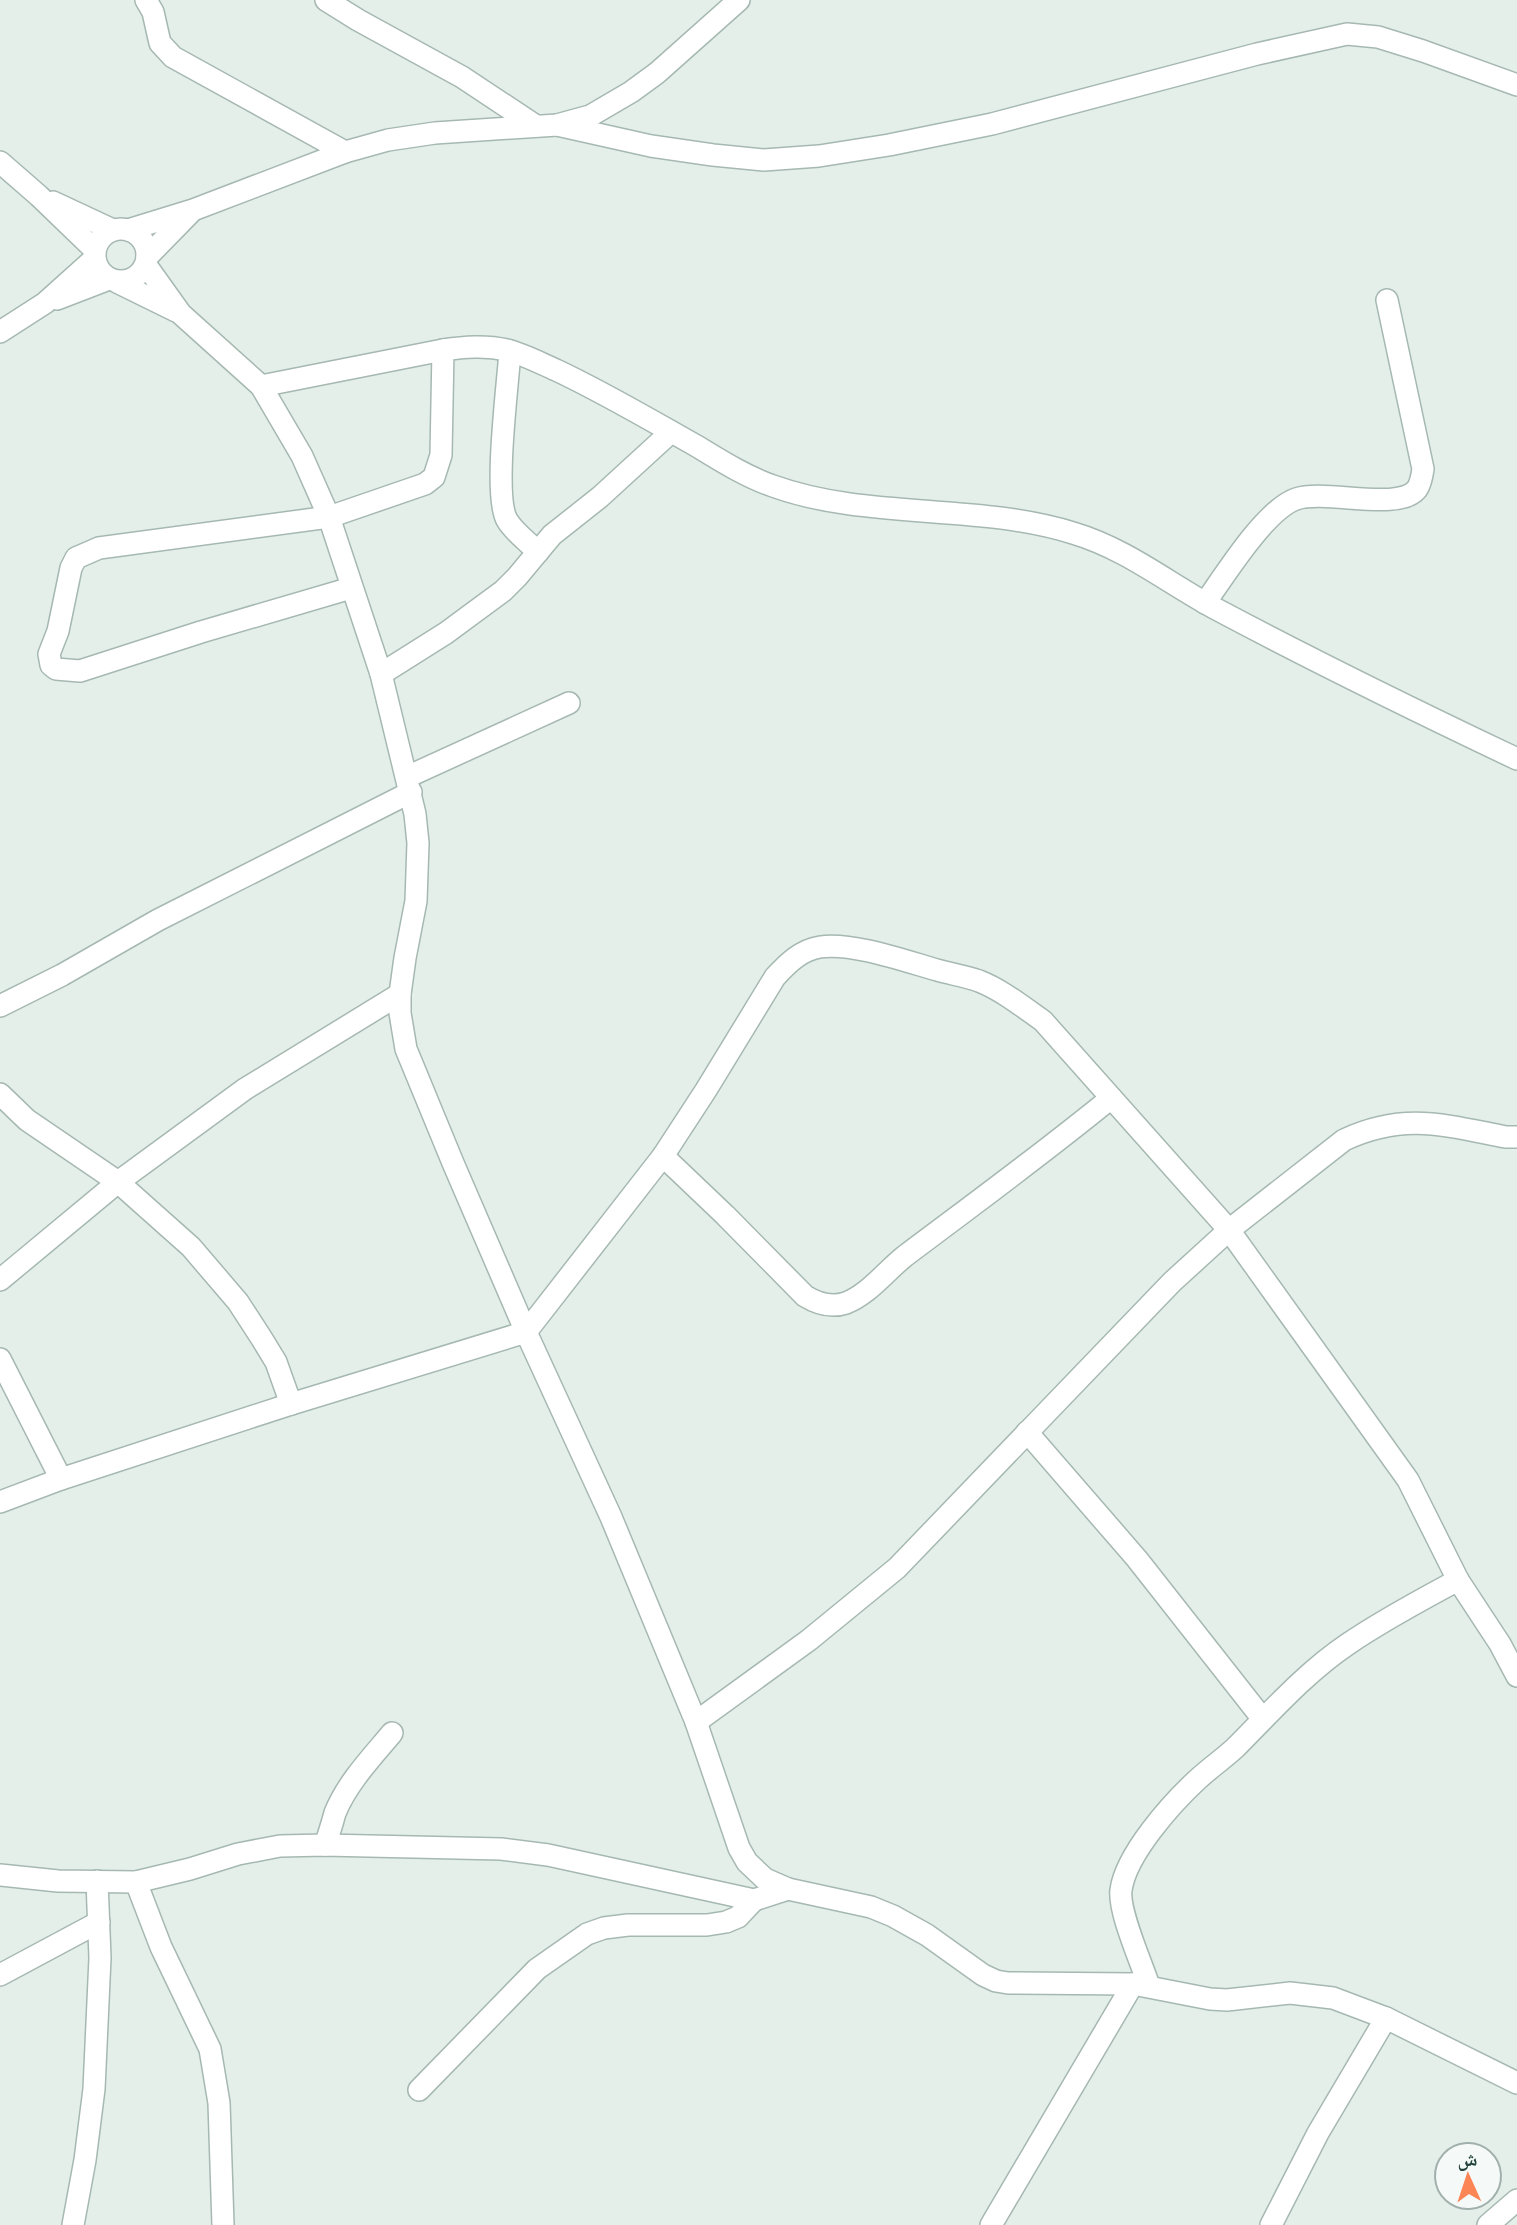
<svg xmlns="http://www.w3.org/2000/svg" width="1517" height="2225" font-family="'Fira Sans Condensed','Noto Naskh Arabic',sans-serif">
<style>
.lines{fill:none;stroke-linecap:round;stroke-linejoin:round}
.minor-casing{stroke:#a6b8b2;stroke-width:24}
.minor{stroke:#fff;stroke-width:21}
</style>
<rect width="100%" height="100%" fill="#e4efea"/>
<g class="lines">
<defs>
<g id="minor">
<polyline points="146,0 153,12 160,43 173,57 345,152"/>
<polyline points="326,0 358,20 462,77 536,126"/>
<polyline points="557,125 651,146 713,155 764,160 819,156 889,145 992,124 1257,54 1347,34 1378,37 1423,51 1517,85"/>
<polyline points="0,162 39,196 95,250"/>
<polyline points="53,202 113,230"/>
<circle cx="121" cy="255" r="26"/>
<polyline points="128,230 193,210 345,152 388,140 435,133 557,125 590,116 631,92 657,73 739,0"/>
<polyline points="147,257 190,213"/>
<polyline points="146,265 181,314 261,386 302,456 329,517 381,674 415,814 418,843 416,901 405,958 400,994 400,1013 406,1049 453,1163 526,1332 611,1517 696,1722 739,1848 747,1862 765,1879 788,1889 871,1907 893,1916 927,1935 983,1975 996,1981 1008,1983 1133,1984 1210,1999 1227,2000 1290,1993 1333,1998 1386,2018 1517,2083"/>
<polyline points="117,282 176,311"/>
<polyline points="57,299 109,279"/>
<polyline points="0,332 45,303 94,259"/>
<path d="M510,351C508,384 493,496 507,520C514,532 528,542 538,552"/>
<path d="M261,386L443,350C464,347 485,345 507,350C523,354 540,363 556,370C605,393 652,421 700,448C723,462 747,477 773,486C867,520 977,503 1073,533C1127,549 1169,584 1218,610C1316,662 1416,711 1517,759"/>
<polyline points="351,588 201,632 80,671 56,669 51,665 49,654 58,631 71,568 76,558 99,548 329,517 425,484 434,477 441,455 443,350"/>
<path d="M1205,603C1225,575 1265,510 1296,499C1326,489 1399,512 1417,489C1421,483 1422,476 1423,469L1387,300"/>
<polyline points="381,674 446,633 503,591 517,577 552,535 600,497 671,432"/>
<polyline points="407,777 569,703"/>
<polyline points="0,1006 62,975 158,920 411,792"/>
<polyline points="0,1094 27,1120 118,1182 191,1247 238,1302 262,1339 276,1362 291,1404"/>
<path d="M663,1156L725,1215L805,1296C818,1304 831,1308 846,1303C869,1294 886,1271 905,1256C974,1204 1044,1153 1111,1098"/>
<polyline points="0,1280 118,1182 245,1089 400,994"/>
<polyline points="0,1359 61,1479"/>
<polyline points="1027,1432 1137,1559 1262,1718"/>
<path d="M0,1502L61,1479L291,1404L526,1332L663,1156L706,1090L775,977C788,963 801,950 820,947C852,942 905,961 937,970C951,974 965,976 979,981C1002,990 1023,1007 1043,1021L1229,1230L1408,1480L1458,1580"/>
<path d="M696,1722L809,1640L897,1568L1172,1282L1229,1230L1344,1140C1404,1112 1444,1125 1506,1137H1517"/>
<path d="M325,1845C329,1834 332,1824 335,1813C347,1783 372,1757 392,1733"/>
<polyline points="0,1875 58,1881 136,1882 190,1869 238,1854 280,1846 325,1845 501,1849 548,1855 754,1900 788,1889"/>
<polyline points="136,1882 161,1947 210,2049 219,2103 223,2225"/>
<polyline points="0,1975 99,1922"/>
<path d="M1149,1986C1142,1964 1118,1911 1121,1890C1126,1854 1172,1803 1198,1779C1210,1768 1223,1759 1235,1748C1271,1712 1305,1673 1348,1644C1383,1620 1421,1600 1458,1580L1500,1644L1517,1676"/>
<polyline points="419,2090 537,1969 587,1934 604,1928 628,1925 707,1925 726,1922 738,1917 754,1900"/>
<polyline points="73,2225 85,2160 94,2089 100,1958 97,1881"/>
<polyline points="991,2225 1133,1984"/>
<polyline points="1271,2225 1318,2133 1386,2018"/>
<polyline points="1488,2225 1517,2200"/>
</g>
</defs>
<use href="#minor" class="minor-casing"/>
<use href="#minor" class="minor"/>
</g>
<g transform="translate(1468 2176) rotate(357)"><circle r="33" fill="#f5faf8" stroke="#a1b0ac" stroke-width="2"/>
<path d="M0-5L12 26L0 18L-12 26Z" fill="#fb8555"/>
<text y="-10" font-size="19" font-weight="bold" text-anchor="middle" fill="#22423b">ش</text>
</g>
</svg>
